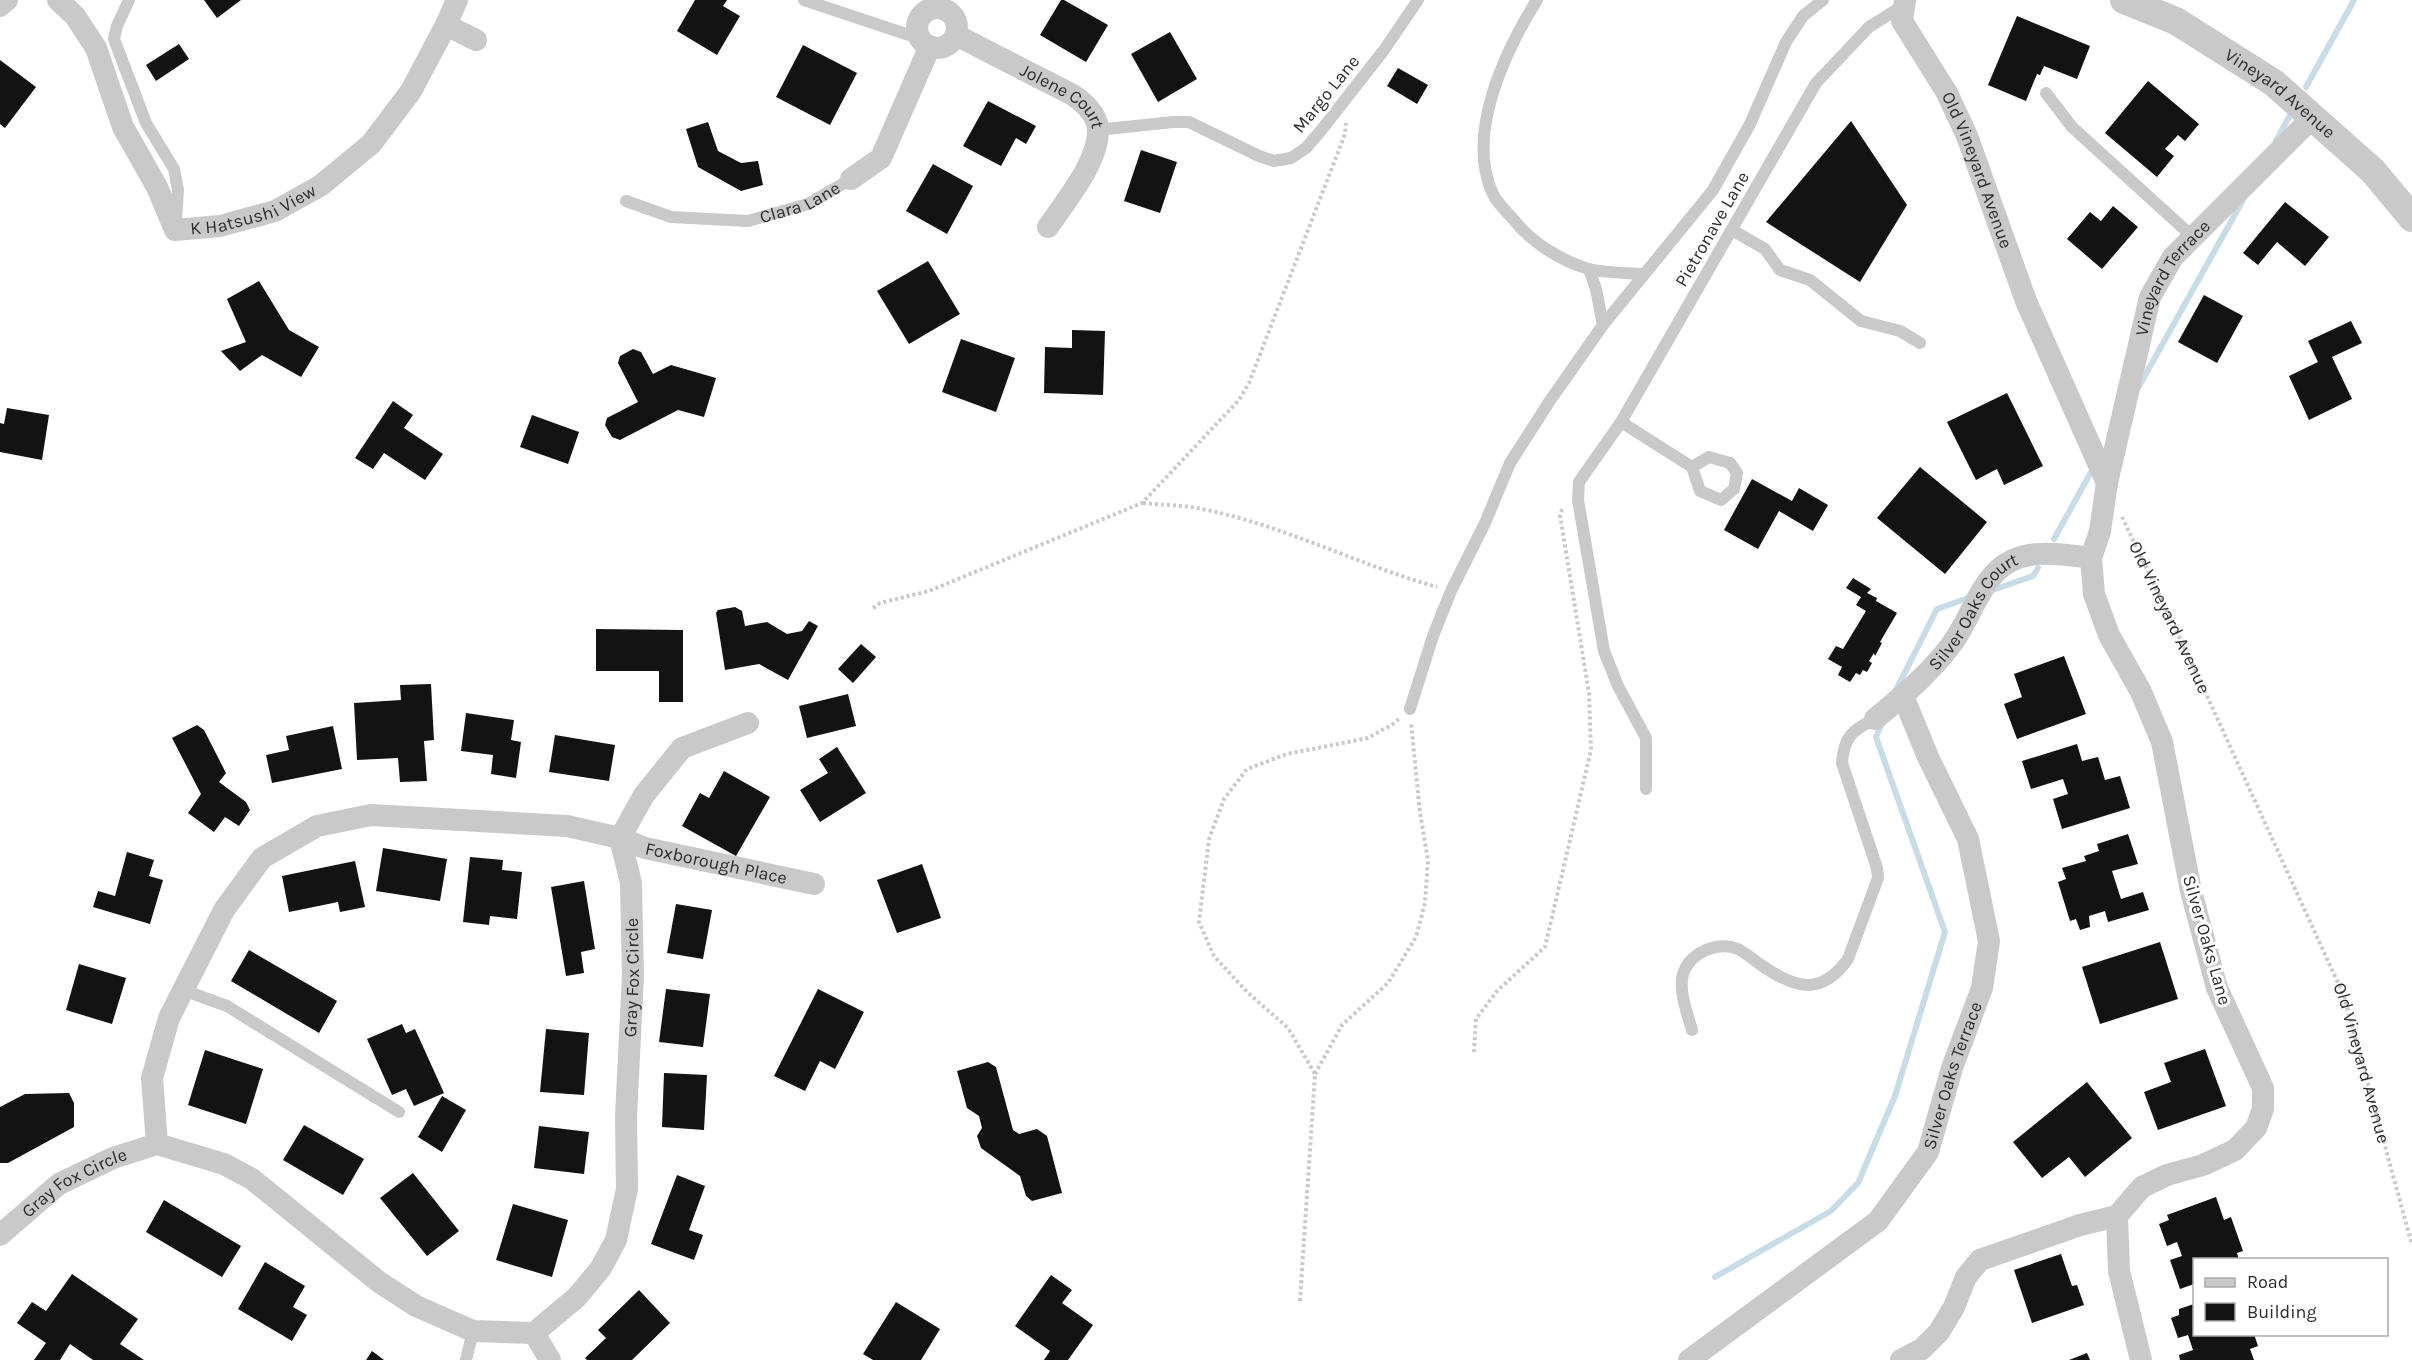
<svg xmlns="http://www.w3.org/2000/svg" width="2412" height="1360" font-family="Karla,sans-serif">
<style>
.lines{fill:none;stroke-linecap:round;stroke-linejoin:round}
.stream{stroke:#c8dce7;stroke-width:6}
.building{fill:#131313}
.path{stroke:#c9c9c9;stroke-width:4;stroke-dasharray:3 3;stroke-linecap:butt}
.service{stroke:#c9c9c9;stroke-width:12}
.minor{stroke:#c9c9c9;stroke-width:22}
.tertiary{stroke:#c9c9c9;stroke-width:28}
.labels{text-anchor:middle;stroke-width:6;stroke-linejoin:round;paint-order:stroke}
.street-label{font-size:18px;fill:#2c2c2c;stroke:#fff}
</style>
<rect width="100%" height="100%" fill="#fff"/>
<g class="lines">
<g class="stream">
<polyline points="2306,87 2354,0"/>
<polyline points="2276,141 2289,117"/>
<polyline points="2138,388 2243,200"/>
<polyline points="2054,539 2091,472"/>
<polyline points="1990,591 2033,576 2038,568"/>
<polyline points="1896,690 1937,609 1971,597"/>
<polyline points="1715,1277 1831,1211 1858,1183 1895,1096 1945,932 1876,737 1883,721"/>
</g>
</g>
<g class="building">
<polygon points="204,0 241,0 217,18"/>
<polygon points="695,0 727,0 723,6 740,16 717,55 677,31"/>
<polygon points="1061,0 1064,0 1108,25 1086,62 1040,35"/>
<polygon points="2017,16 2090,46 2077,79 2044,66 2040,75 2037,74 2026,101 1988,85"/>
<polygon points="1170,32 1197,79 1158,102 1131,54"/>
<polygon points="179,44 189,59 156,81 146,65"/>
<polygon points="803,45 857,73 830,125 776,97"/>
<polygon points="0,60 36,87 5,128 0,124"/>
<polygon points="1398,68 1428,85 1417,104 1387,86"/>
<polygon points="2148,81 2199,124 2185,141 2178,135 2165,149 2174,156 2157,177 2105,133"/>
<polygon points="988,101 1036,126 1026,144 1016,138 1001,166 963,146"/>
<polygon points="1851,121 1907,205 1860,282 1766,222"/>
<polygon points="708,122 718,151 741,163 758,161 763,185 741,191 698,167 686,129"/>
<polygon points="1141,150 1177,162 1160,213 1124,201"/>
<polygon points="933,164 973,186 947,234 906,211"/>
<polygon points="2285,202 2329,237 2305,266 2277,242 2258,265 2243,253"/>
<polygon points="2113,206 2138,227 2102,269 2067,239 2090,212 2101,221"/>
<polygon points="928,261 960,314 909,344 877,291"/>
<polygon points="259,281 289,330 319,347 301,377 262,355 240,371 221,351 246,342 227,299"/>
<polygon points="2204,295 2243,316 2217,363 2178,342"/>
<polygon points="2351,321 2362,343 2332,357 2352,399 2309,420 2289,376 2318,362 2308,341"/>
<polygon points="1072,330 1105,331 1103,395 1044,393 1045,347 1072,348"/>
<polygon points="961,339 1015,358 996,412 942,392"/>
<polygon points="633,349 641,352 653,374 671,365 716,378 704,417 678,410 620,440 612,437 605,425 607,418 638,402 618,363 620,356"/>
<polygon points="2007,393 2043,466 2004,485 1997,469 1976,480 1947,422"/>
<polygon points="393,401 413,415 404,428 443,454 425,480 384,453 373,469 355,458"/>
<polygon points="7,408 49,415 42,460 0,452 0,423 4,424"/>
<polygon points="532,415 579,432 568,464 520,447"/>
<polygon points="1920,467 1987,522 1945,574 1877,518"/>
<polygon points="1752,479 1792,501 1799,488 1828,505 1813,531 1779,511 1758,549 1724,530"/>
<polygon points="1853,578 1871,589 1867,593 1877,598 1876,601 1897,613 1880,642 1882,643 1875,656 1874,653 1869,661 1872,663 1867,672 1863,670 1860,675 1856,673 1850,682 1838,675 1842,667 1828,659 1836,646 1843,649 1866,611 1856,605 1861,597 1846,588"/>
<polygon points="735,607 742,611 745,626 767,622 787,634 802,631 809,621 818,626 788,680 759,664 725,670 716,613 718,610"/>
<polygon points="596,629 683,630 683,702 659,702 659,671 596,671"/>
<polygon points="861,644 876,657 853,683 838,669"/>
<polygon points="2064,656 2086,714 2017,739 2004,704 2022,697 2014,674"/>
<polygon points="431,684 434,740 424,741 427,781 400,782 398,758 357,760 354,703 401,700 400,685"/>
<polygon points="848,694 856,726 807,738 799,706"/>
<polygon points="466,713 514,720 511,740 521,742 516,778 491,774 493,755 461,751"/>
<polygon points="197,725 204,730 226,773 219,782 246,802 250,810 239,826 225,817 214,832 188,813 201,794 172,738"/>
<polygon points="333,726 342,769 272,783 266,755 289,750 286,736"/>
<polygon points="555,735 615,745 609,781 549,772"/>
<polygon points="2077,744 2082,761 2098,757 2105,780 2120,776 2130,808 2062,829 2053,799 2068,794 2063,779 2031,789 2022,761"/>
<polygon points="837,747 866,793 820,822 800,790 828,773 819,759"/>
<polygon points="724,771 770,797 736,856 682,826 700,793 709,798"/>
<polygon points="2128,834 2138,864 2112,871 2121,899 2143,892 2149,910 2108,922 2105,911 2089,916 2090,927 2080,930 2076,919 2070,921 2058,882 2066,879 2062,868 2086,861 2084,856 2099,851 2097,844"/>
<polygon points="383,848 447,859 440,901 376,891"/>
<polygon points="127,852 154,860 149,876 163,880 150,924 93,907 98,891 115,896"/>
<polygon points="470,857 503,860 502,870 522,872 517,919 490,916 489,925 463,922"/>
<polygon points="355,861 365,907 340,912 338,902 289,912 282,876"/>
<polygon points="922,864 941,918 897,933 877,880"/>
<polygon points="584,881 595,949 581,952 584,973 566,976 551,887"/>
<polygon points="676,904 712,910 703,959 667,953"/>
<polygon points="2160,942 2178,999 2100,1024 2082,967"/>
<polygon points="249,950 337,1001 319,1033 231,981"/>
<polygon points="79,964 126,978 112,1024 66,1010"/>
<polygon points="666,989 710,994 703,1047 659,1042"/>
<polygon points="818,989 864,1012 835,1069 820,1061 805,1091 774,1076"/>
<polygon points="402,1024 406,1033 415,1029 444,1093 414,1106 406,1089 392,1095 367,1039"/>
<polygon points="546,1029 589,1033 584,1095 540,1092"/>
<polygon points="2205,1049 2226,1106 2158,1130 2144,1092 2171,1082 2164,1063"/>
<polygon points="205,1050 263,1069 246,1124 188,1105"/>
<polygon points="988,1062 996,1067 1013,1130 1019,1134 1037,1129 1047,1136 1062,1193 1032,1201 1026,1196 1020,1176 981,1148 977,1136 982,1128 979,1116 967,1108 957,1071"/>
<polygon points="664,1073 707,1075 704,1130 662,1127"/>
<polygon points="2087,1082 2132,1138 2085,1177 2069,1157 2042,1178 2013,1142"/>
<polygon points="69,1093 74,1103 74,1127 8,1163 0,1163 0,1107 25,1094"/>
<polygon points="442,1096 466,1110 442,1152 418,1137"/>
<polygon points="304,1125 364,1159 343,1195 283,1160"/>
<polygon points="539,1126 589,1132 584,1174 534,1168"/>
<polygon points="413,1173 459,1231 427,1256 380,1198"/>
<polygon points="677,1175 705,1186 689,1230 703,1235 694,1260 651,1244"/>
<polygon points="2216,1197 2224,1220 2231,1217 2243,1251 2237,1253 2239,1260 2194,1260 2194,1284 2180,1289 2170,1260 2182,1256 2177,1242 2167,1246 2159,1224 2169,1220 2167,1215"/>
<polygon points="164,1200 241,1246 222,1277 146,1232"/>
<polygon points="513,1204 568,1220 552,1277 496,1260"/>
<polygon points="2061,1254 2072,1286 2077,1285 2084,1305 2032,1323 2014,1270"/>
<polygon points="265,1262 305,1286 293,1307 307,1315 292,1341 238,1309"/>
<polygon points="72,1274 138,1319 120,1344 144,1360 93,1360 70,1344 60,1360 34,1360 46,1343 17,1323 32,1302 46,1311"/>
<polygon points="1051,1275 1072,1290 1062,1303 1093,1325 1068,1360 1044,1360 1050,1351 1015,1326"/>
<polygon points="639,1290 670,1323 632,1360 587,1360 585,1358 606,1338 598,1330"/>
<polygon points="896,1302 940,1329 921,1360 873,1360 863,1354"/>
<polygon points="2194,1304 2194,1334 2254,1334 2258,1346 2250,1349 2254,1360 2180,1360 2179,1355 2193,1350 2188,1335 2178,1338 2171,1318 2179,1315 2179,1309"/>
<polygon points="372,1351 384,1360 366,1360"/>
<polygon points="2087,1353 2090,1360 2069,1360"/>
</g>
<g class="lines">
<g class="path">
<path d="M1143,503C1163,505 1183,505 1202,509C1284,525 1358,565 1437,587"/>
<path id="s1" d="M2122,517L2197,674L2344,996L2412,1245"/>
<polyline points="873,608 880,603 929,591 1142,503 1239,400 1249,383 1345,134 1346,123"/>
<polyline points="1474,1052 1476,1019 1497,991 1545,947 1591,750 1589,693 1560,515 1563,507"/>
<polyline points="1315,1074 1342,1025 1388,983 1416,937 1425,903 1428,860 1420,813 1411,722"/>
<polyline points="1300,1301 1315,1074 1288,1028 1247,992 1214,956 1199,922 1209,839 1224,799 1247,769 1287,754 1368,738 1393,724 1400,718"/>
</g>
<g class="service">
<polyline points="129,0 117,26 114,39 146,123 174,169 178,190 176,220"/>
<polyline points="804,0 909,35 918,34"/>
<path d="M1537,0C1505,51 1465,135 1493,194C1497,203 1507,212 1513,219C1531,242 1561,261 1589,269C1606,273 1626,273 1644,274"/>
<polyline points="2046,93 2072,127 2193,237"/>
<polyline points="1097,130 1173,122 1189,122 1259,156 1274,161 1291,158 1306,148 1323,128 1384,50 1418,0"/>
<path id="s2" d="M626,201L671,217L748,221L808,204L851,179"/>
<polyline points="1732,230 1765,249 1780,270 1810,280 1861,321 1900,331 1920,343"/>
<polyline points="1589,269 1596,289 1603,325"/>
<polyline points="1621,422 1579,482 1578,500 1604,651 1618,686 1646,738 1646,789"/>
<polyline points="1692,467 1700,491 1721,500 1734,489 1737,473 1730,463 1709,457 1692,467 1621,422 1816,83 1869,27 1904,5"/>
<polyline points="1410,709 1433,636 1451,591 1485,523 1510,463 1549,402 1603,325 1713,190 1750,124 1786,42 1803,16 1823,0"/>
<polyline points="183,990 227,1006 399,1112"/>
<path d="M1692,1030C1683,999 1669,967 1706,950C1716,946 1728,945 1738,949C1746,953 1754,960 1761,965C1794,988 1821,997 1848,959L1878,878L1877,868L1842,763C1844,737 1852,730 1875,719"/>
<polyline points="466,1360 473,1331"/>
</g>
<g class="minor">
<path id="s3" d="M58,0L75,16L96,48L123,127L157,187L175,230L220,226L275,211L320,186L371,144L411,91L446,25L457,0"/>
<path id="s4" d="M1905,0L1902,21L1947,93L1967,136L2026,301L2107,483"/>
<polyline points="0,6 7,0"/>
<circle cx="937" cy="28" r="20"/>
<polyline points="446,25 476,40"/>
<path id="s5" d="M956,35L1073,95C1083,102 1093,110 1097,123C1105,154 1065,202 1048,227"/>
<polyline points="851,179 881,158 930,46"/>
<path id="s6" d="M1875,719C1903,696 1930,673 1951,645C1968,623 1976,593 1995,573C2019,547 2058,553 2091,558"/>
<path id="s7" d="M748,723L682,748L644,795L620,838L645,848L814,884"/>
<path id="s8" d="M0,1235L59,1184L113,1158L157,1144L224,1164L252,1179L379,1282L416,1306L473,1331L534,1333L577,1297L601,1268L616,1240L627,1189L626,1116L633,976L631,883L620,838L567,826L371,815L317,826L262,858L224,910L169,1018L152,1078L157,1144"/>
<polyline points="534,1333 550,1360"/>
<path id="s9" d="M1689,1360L1878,1221L1928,1152L1952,1068L1982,988L1989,941L1968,839L1928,757L1903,696"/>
<polyline points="1901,1360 1922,1349 1939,1332 1954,1307 1966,1277 1980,1260 2080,1225 2117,1216"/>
<path id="s10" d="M2141,1360L2119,1271L2117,1216L2142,1187L2167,1175L2203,1165L2235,1150L2256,1128L2263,1109V1088L2217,988L2191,891L2162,742L2141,692L2109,635L2094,594L2091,558L2100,531L2107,483L2150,297L2173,257L2314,116"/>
</g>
<path class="tertiary" id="s11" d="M2124,0L2176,21L2274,83L2373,171L2412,218"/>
</g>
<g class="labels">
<g class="street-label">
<text transform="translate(1326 94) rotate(-51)" y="6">Margo Lane</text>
<text dy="6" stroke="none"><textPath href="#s11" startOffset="183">Vineyard Avenue</textPath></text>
<text dy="6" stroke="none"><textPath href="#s5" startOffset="124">Jolene Court</textPath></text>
<text dy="6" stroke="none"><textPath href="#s4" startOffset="189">Old Vineyard Avenue</textPath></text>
<text dy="6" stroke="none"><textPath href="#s2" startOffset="180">Clara Lane</textPath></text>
<text dy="6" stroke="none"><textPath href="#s3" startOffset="342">K Hatsushi View</textPath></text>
<text transform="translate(1712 229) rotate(-60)" y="6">Pietronave Lane</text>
<text dy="6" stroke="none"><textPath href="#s10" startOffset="1214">Vineyard Terrace</textPath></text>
<text dy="6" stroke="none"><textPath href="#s6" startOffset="147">Silver Oaks Court</textPath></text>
<text dy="6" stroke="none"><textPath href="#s1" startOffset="111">Old Vineyard Avenue</textPath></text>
<text dy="6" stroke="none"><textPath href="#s7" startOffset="280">Foxborough Place</textPath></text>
<text transform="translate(2207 940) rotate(74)" y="6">Silver Oaks Lane</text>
<text dy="6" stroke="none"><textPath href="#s8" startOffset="1006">Gray Fox Circle</textPath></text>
<text dy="6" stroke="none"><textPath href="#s1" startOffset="597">Old Vineyard Avenue</textPath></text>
<text dy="6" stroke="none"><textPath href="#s9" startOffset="400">Silver Oaks Terrace</textPath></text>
<text dy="6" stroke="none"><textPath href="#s8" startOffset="92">Gray Fox Circle</textPath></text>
</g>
</g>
<rect x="2193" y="1258" width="195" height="78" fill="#ffffff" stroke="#ababab" stroke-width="1.5"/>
<rect x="2205" y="1278" width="30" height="9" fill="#c9c9c9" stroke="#ababab" stroke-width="1.5"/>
<text x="2247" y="1288" font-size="18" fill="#2c2c2c">Road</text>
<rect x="2205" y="1303" width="30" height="18" fill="#131313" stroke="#ababab" stroke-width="1.5"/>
<text x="2247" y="1318" font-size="18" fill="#2c2c2c">Building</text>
</svg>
